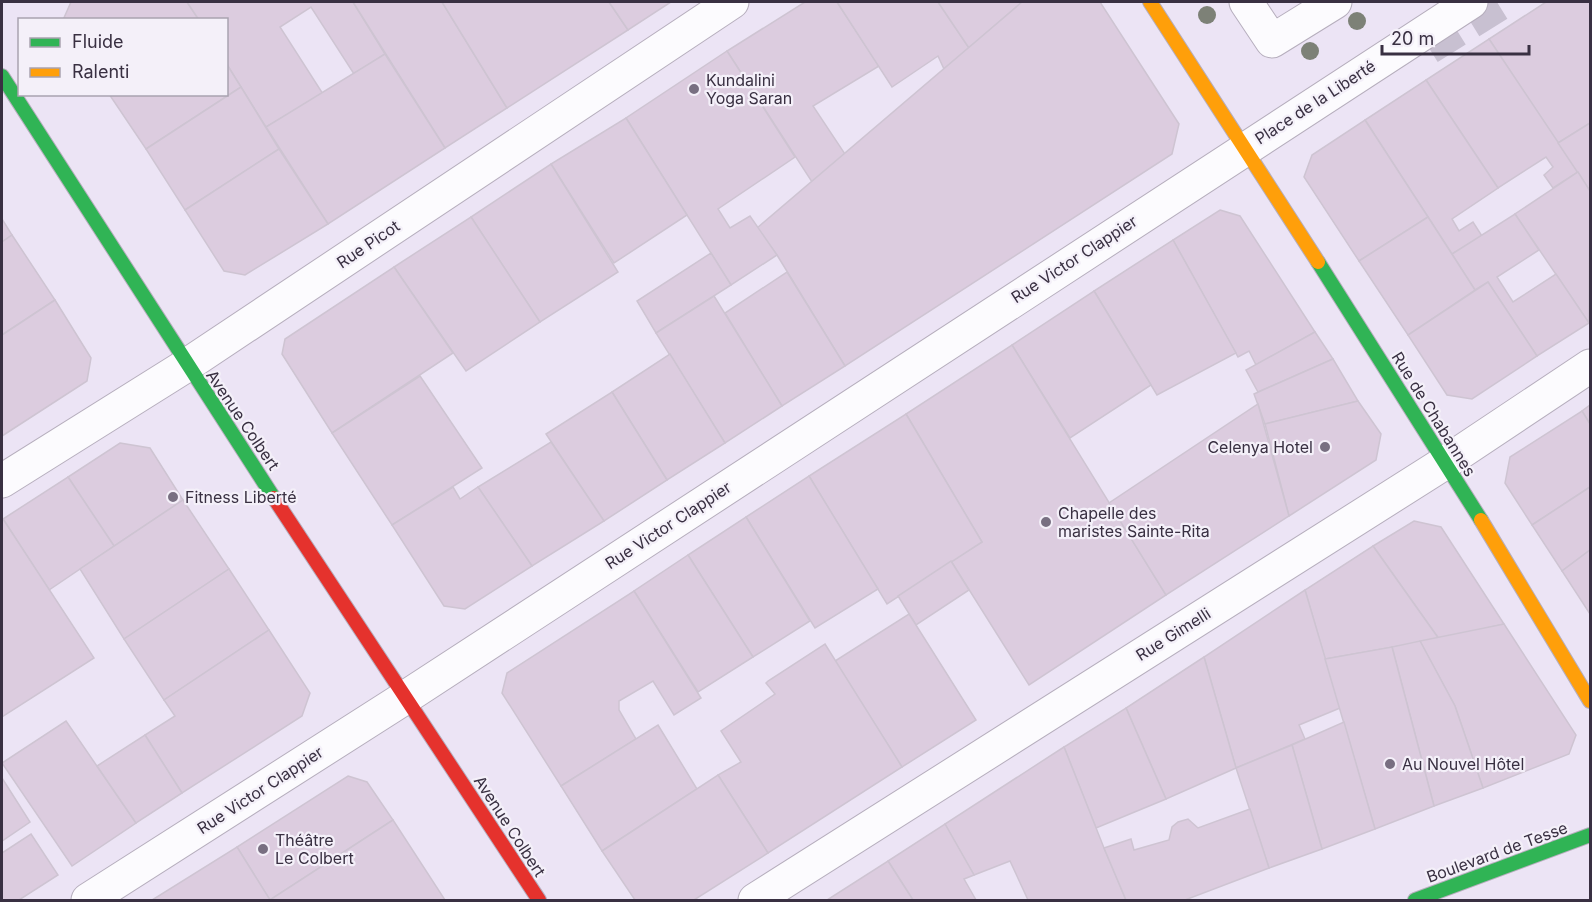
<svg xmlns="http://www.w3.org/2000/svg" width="1592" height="902" font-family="Inter,sans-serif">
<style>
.building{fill:#dcccdf;stroke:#cec4d2;stroke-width:1.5}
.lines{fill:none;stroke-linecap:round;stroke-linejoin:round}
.highway-tunnel{stroke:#c8c0d1;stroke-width:33;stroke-dasharray:33 16;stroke-linecap:butt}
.street-casing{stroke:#b6aebd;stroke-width:35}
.fast-casing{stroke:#b6aebd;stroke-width:16}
.slow-casing{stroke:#b6aebd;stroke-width:16}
.jam-casing{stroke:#b6aebd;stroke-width:16}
.street{stroke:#fcfbfe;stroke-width:33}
.fast{stroke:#30b455;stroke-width:14}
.slow{stroke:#ff9f0a;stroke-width:14}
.jam{stroke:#e5322d;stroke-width:14}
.tree{fill:#7d8177}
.poi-dot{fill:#786f81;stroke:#f4f0f9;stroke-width:2}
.labels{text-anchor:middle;stroke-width:4.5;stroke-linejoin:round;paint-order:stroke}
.poi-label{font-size:16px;fill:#393042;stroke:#f4f0f9;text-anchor:start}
.street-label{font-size:16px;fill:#393042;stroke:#f4f0f9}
</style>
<rect width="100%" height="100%" fill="#ece4f5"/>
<g class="building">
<polygon points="71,2 187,2 199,20 63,20"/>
<polygon points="187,2 353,2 385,54 354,74 311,7 280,27 323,94 266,127 226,63 226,20 199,20"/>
<polygon points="353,2 442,2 507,108 445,148"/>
<polygon points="442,2 609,2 628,30 507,108"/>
<polygon points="609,2 671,2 628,30"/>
<polygon points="805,2 837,2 879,66 813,106 845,154 812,182 727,51"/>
<polygon points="837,2 938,2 969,48 944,69 938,56 892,87"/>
<polygon points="938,2 1022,2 969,48"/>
<polygon points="1022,2 1100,2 1179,124 1172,154 845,366 777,255 757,228"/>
<polygon points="1546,2 1590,2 1590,123 1558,143 1489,39"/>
<polygon points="1489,39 1578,172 1553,188 1544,175 1553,167 1546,157 1498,188 1426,80"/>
<polygon points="727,51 795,157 718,209 730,228 750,216 777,255 731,285 626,118"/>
<polygon points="385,54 445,148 328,224 266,127"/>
<polygon points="226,63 241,87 146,149 109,94 226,94"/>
<polygon points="1426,80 1498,188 1452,219 1459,231 1473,222 1482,236 1452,254 1365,120"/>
<polygon points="241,87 279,149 185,210 146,149"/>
<polygon points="626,118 687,215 614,263 551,164"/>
<polygon points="1365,120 1428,217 1359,261 1304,177 1312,155"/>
<polygon points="1590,123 1590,191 1558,143"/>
<polygon points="279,149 328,224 245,275 224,271 185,210"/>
<polygon points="551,164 618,272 540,322 471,217"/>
<polygon points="1578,172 1590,191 1589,323 1515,214"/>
<polygon points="1220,210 1240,216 1315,332 1256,365 1249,351 1238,357 1173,240"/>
<polygon points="1515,214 1539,250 1497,277 1513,302 1556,274 1589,323 1537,356 1488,282 1475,290 1452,254"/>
<polygon points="471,217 540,322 466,371 394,267"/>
<polygon points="1428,217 1475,290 1408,335 1359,261"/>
<polygon points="2,219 12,235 2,242"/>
<polygon points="12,235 55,300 2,335 2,242"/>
<polygon points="1173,240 1236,353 1157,395 1094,291"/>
<polygon points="711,253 731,285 656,333 637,301"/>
<polygon points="394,267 453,353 332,433 282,354 285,339"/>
<polygon points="787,272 845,366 782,406 725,313"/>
<polygon points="1488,282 1537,356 1472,399 1447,395 1408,335"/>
<polygon points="1094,291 1151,385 1070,438 1012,345"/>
<polygon points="714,296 782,406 725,443 656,333"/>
<polygon points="55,300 91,358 87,381 2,436 2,335"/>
<polygon points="1315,332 1333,359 1258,392 1246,370"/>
<polygon points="1012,345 1166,595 1029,685 951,561 982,542 906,414"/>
<polygon points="670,354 725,443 667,480 612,392"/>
<polygon points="1333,359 1358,401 1265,424 1254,394"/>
<polygon points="420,376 482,468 392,525 332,433"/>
<polygon points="612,392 667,480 604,521 546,434"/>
<polygon points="1358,401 1381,434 1376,460 1289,516 1265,424"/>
<polygon points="1258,404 1289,516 1166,595 1109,503"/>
<polygon points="1590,405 1590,424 1582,411"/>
<polygon points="1582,411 1590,424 1590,487 1532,525 1505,483 1510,457"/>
<polygon points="906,414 982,542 887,604 809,476"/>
<polygon points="551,442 604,521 532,566 478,487"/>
<polygon points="120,443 150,448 183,500 114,546 68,477"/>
<polygon points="809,476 878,589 815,628 746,517"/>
<polygon points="68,477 114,546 49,590 3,519"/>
<polygon points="453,487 460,499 478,487 532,566 465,609 444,606 392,525"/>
<polygon points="1590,487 1590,550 1562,571 1532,525"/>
<polygon points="183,500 229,569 124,639 80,569"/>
<polygon points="746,517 810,621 753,657 688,555"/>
<polygon points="3,519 94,658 2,717 2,520"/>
<polygon points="1414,521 1441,527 1504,624 1439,639 1373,546"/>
<polygon points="1373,546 1439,639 1325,659 1305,590"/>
<polygon points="1590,550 1590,614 1562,571"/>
<polygon points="688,555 753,657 698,692 634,591"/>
<polygon points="951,561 969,590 916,625 898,596"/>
<polygon points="229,569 269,630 164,700 124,639"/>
<polygon points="1305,590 1340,708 1299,725 1305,739 1236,768 1204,657"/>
<polygon points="634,591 701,698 674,715 653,681 619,701 619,710 636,739 561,786 502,693 507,673"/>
<polygon points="909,614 976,720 902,767 835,661"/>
<polygon points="1504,624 1576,735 1569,754 1483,788 1455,706 1420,641"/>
<polygon points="269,630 310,693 302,716 182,793 145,735 175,716 164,700"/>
<polygon points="1420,641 1455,706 1483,788 1434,806 1392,647"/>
<polygon points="825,644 902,767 768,853 718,775 741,762 721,731 775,694 766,683 768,681"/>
<polygon points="1392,647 1434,806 1375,829 1325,659"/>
<polygon points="1204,657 1236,768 1166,799 1126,708"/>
<polygon points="1126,708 1166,799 1096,828 1064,747"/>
<polygon points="66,721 136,823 72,866 2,763"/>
<polygon points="1344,722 1375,829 1322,849 1292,745"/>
<polygon points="658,725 697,789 602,851 561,786"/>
<polygon points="145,735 182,793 136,823 97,766"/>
<polygon points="1292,745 1322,849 1269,868 1236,768"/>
<polygon points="1064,747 1104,848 1126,900 1026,900 1028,900 1010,861 974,875 945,824"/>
<polygon points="718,775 768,853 694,900 635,900 602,851"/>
<polygon points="348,776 367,782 393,820 270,900 237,847"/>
<polygon points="2,778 30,822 2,841"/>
<polygon points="1250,809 1269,868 1185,900 1126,900 1104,848 1131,839 1134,850 1169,840 1172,827 1178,822 1188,819 1198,828"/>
<polygon points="393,820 445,900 152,900 237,847 270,900"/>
<polygon points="945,824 974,875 964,879 976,900 913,900 888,861"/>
<polygon points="31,834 58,875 19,900 2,900 2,853"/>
<polygon points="888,861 913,900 827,900"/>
</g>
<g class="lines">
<polyline class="highway-tunnel" points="1429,48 1503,2"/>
<defs>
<g id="street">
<polyline points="1246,2 1272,41 1335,2"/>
<polyline points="2,481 187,365 732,2"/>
<polyline points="88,900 406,697 1471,2"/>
<polyline points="755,900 1446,462 1590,366"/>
</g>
<g id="fast">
<polyline points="2,76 274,498"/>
<polyline points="1318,262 1481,520"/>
<polyline points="1415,900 1590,835"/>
</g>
<g id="slow">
<polyline points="1150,2 1318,262"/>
<polyline points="1481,520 1590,701"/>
</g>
<polyline id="jam" points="274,498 539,900"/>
</defs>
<use href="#street" class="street-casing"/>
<use href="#fast" class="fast-casing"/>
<use href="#slow" class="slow-casing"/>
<use href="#jam" class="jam-casing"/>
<use href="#street" class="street"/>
<use href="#fast" class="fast"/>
<use href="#slow" class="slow"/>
<use href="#jam" class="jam"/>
</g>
<g class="tree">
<circle cx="1207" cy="15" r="9"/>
<circle cx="1357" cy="21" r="9"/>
<circle cx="1310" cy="51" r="9"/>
</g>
<g class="poi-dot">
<circle cx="694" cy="89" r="6"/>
<circle cx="1325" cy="447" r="6"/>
<circle cx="173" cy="497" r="6"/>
<circle cx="1046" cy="522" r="6"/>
<circle cx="1390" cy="764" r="6"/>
<circle cx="263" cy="849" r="6"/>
</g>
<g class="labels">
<g class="poi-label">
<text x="706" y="86">Kundalini<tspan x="706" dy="18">Yoga Saran</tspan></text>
<text x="1313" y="453" text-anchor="end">Celenya Hotel</text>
<text x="185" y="503">Fitness Liberté</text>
<text x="1058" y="519">Chapelle des<tspan x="1058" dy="18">maristes Sainte-Rita</tspan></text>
<text x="1402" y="770">Au Nouvel Hôtel</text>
<text x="275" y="846">Théâtre<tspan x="275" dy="18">Le Colbert</tspan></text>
</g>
<g class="street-label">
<text transform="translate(1315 102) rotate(-33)" y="6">Place de la Liberté</text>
<text transform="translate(368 244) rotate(-34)" y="6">Rue Picot</text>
<text transform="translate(1074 259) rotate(-33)" y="6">Rue Victor Clappier</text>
<text transform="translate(1434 414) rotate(58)" y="6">Rue de Chabannes</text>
<text transform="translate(243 420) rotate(56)" y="6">Avenue Colbert</text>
<text transform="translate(668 525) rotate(-33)" y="6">Rue Victor Clappier</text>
<text transform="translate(1173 634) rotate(-32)" y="6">Rue Gimelli</text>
<text transform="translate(260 790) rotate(-33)" y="6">Rue Victor Clappier</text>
<text transform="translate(510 826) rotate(57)" y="6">Avenue Colbert</text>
<text transform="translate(1497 852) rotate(-20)" y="6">Boulevard de Tesse</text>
</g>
</g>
<rect width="1592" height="902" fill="none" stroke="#393042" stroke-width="6"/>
<rect x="18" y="18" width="210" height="78" fill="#f4f0f9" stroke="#a9a3b0" stroke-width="1.5"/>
<rect x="30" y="38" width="30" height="9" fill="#30b455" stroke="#a9a3b0" stroke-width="1.5"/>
<text x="72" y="48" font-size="18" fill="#393042">Fluide</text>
<rect x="30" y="68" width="30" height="9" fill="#ff9f0a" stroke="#a9a3b0" stroke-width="1.5"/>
<text x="72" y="78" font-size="18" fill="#393042">Ralenti</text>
<path d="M1382 45v9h147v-9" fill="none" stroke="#393042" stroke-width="3"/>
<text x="1391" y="45" font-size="18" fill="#393042" stroke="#f4f0f9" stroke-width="4.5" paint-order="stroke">20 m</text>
</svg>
